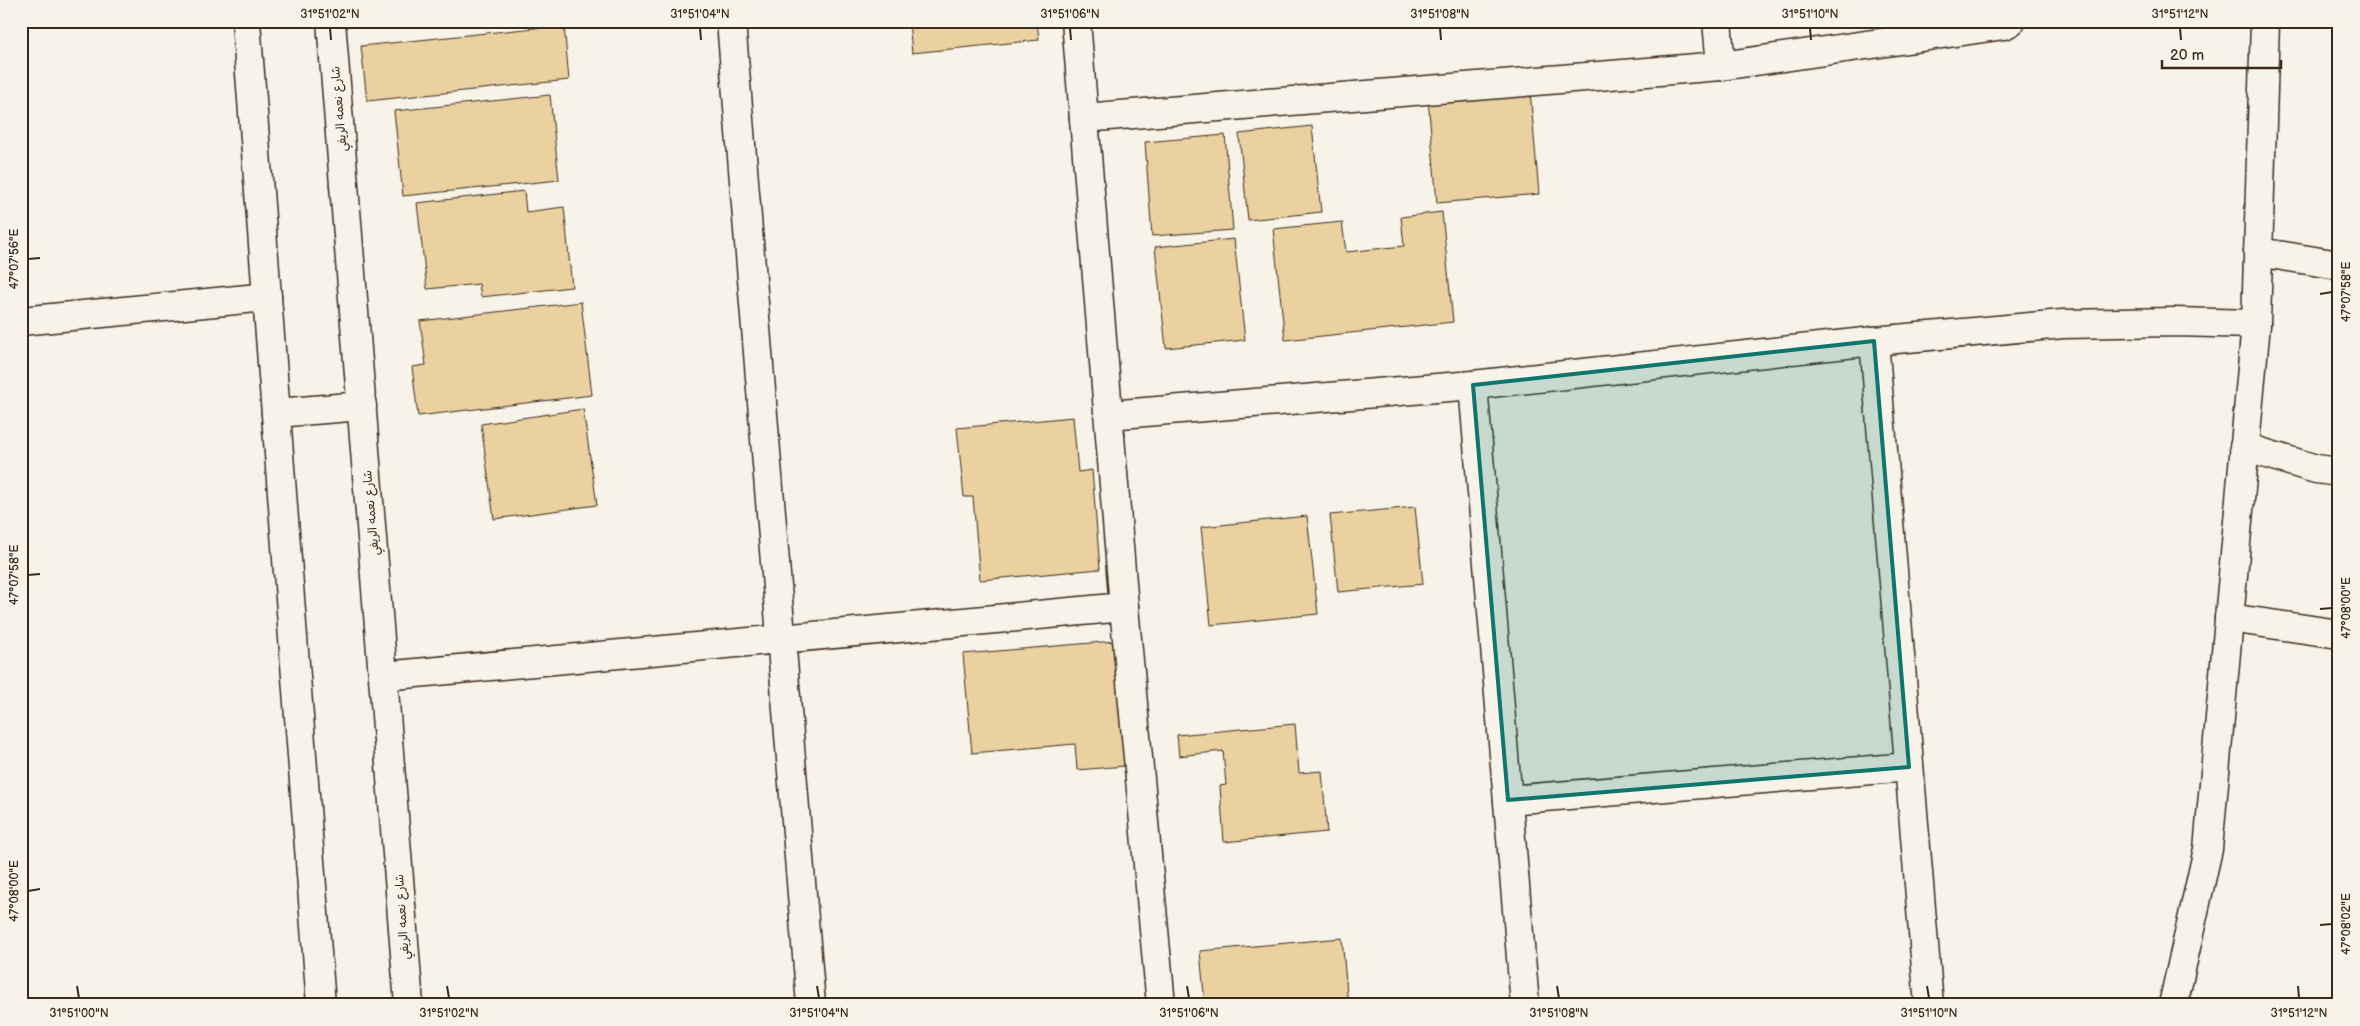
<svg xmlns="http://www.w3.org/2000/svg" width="2360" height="1026" font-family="'Balsamiq Sans','Playpen Sans Arabic',sans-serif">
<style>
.building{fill:#ead19f;stroke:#3b2a1e}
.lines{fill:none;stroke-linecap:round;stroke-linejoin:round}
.minor-casing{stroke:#3b2a1e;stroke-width:31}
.minor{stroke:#f7f3e8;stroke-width:28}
.marked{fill:#0f766e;fill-opacity:0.2;stroke:#0f766e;stroke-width:4;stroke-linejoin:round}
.ticks{fill:none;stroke:#3b2a1e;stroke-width:2}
.labels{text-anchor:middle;stroke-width:4;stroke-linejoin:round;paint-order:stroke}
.street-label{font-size:12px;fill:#3b2a1e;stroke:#f7f3e8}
.neatline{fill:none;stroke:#3b2a1e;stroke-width:2}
.ticks-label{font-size:12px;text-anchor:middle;fill:#3b2a1e}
</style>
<rect width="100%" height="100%" fill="#f7f3e8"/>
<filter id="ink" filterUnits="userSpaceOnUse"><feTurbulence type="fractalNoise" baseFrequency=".02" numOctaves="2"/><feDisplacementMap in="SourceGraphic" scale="10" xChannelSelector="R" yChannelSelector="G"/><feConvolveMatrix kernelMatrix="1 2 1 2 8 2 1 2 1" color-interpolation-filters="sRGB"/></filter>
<g filter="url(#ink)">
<g class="building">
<polygon points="909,21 1037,21 1039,40 912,53"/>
<polygon points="564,25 569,80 367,101 361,46"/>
<polygon points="1530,90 1539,194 1437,203 1428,99"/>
<polygon points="550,95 559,180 403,196 394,111"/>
<polygon points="1312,126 1321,212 1248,220 1239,134"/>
<polygon points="1225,135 1233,230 1152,236 1145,142"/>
<polygon points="524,191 526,212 564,207 572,287 481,297 479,284 427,289 417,203"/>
<polygon points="1442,212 1453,322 1285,340 1273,229 1342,222 1346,252 1404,246 1401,217"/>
<polygon points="1234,239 1245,340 1166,348 1155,247"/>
<polygon points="581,302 592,395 418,416 412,367 426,365 420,321"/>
<polygon points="583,409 597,505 494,519 481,424"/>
<polygon points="1073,417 1078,472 1092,470 1100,569 980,580 973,497 964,497 957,428"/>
<polygon points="1415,507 1423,584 1338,592 1330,515"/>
<polygon points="1307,516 1318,614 1211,625 1201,527"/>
<polygon points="1115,641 1125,766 1077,770 1075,744 972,753 963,654"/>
<polygon points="1295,724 1299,773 1322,771 1327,832 1224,842 1220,786 1226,785 1223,751 1179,756 1177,735"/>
<polygon points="1342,938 1348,1005 1205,1005 1200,951"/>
</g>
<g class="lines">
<defs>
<g id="minor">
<polyline points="246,21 321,1005"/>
<polyline points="331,21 409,1005"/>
<polyline points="731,21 811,1005"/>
<polyline points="1076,21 1124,607 1161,1005"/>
<polyline points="1717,21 1721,66"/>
<polyline points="1084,118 1721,66 2004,25 2011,21"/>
<polyline points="2258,252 2339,265"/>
<polyline points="21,321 267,297"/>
<polyline points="1874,341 1929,1005"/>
<polyline points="1473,385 1525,1005"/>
<polyline points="276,413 362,406"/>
<polyline points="1109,415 1473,385 1874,341 2063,324 2174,322 2256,324"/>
<polyline points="2244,447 2316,469 2339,472"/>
<polyline points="2229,618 2339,634"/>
<polyline points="384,676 1124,607"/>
<polyline points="1508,800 1909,767"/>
<polyline points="2173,1005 2208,849 2256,324 2265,21"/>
</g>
</defs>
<use href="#minor" class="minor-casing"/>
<use href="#minor" class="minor"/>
</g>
</g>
<path class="marked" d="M1874,341L1909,767L1508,800L1473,385Z"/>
<path class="ticks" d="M330,28L331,40M700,28L701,40M1070,28L1071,40M1440,28L1441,40M1810,28L1811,40M2180,28L2181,40M28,259L40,258M2320,294L2332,292M28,575L40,574M2320,609L2332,608M28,891L40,889M2320,925L2332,924M77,986L79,998M447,986L449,998M817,986L819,998M1187,986L1189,998M1557,986L1559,998M1927,986L1929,998M2298,986L2299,998"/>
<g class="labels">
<g class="street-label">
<text transform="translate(339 109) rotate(-95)" y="4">شارع نعمه الريفي</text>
<text transform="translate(371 513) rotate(-95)" y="4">شارع نعمه الريفي</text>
<text transform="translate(402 917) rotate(-94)" y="4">شارع نعمه الريفي</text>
</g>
</g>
<rect width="2360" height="1026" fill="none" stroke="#f7f3e8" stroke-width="55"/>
<path d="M2162 60v8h119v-8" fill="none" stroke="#3b2a1e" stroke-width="2.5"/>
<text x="2170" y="60" font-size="15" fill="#3b2a1e" stroke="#f7f3e8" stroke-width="4" paint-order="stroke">20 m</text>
<rect x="28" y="28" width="2304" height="970" class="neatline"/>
<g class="ticks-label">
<text x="330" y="18">31°51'02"N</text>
<text x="700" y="18">31°51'04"N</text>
<text x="1070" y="18">31°51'06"N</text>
<text x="1440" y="18">31°51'08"N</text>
<text x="1810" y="18">31°51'10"N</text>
<text x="2180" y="18">31°51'12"N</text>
<text transform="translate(14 259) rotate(-90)" y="4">47°07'56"E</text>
<text transform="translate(2346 292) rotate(-90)" y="4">47°07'58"E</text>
<text transform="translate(14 575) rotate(-90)" y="4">47°07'58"E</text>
<text transform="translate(2346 608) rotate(-90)" y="4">47°08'00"E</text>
<text transform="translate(14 891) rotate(-90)" y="4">47°08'00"E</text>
<text transform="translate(2346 924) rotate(-90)" y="4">47°08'02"E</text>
<text x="79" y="1017">31°51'00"N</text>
<text x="449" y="1017">31°51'02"N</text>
<text x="819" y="1017">31°51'04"N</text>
<text x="1189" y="1017">31°51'06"N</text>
<text x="1559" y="1017">31°51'08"N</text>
<text x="1929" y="1017">31°51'10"N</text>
<text x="2299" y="1017">31°51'12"N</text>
</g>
</svg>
